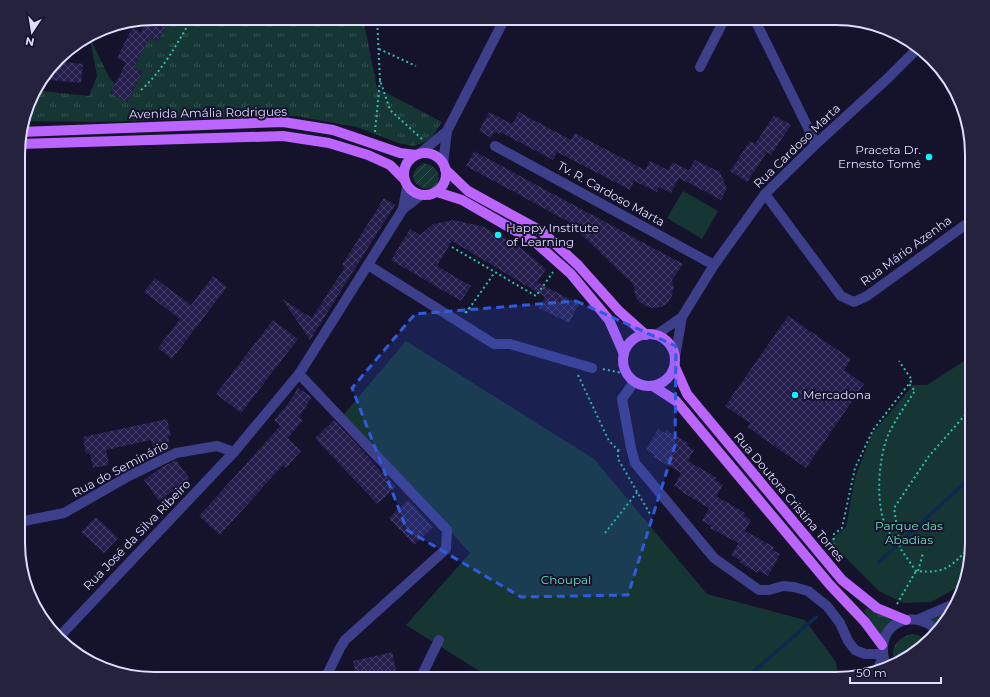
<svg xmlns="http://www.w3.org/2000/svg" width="990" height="697" font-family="Montserrat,sans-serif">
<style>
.grass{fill:url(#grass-tufts)}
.park{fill:#153633}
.garden{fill:url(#garden-furrows)}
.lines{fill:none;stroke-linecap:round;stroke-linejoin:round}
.stream{stroke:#0e2950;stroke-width:3.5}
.building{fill:url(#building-cross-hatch)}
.path{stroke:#32beae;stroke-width:2;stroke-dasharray:2 3;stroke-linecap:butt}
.minor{stroke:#3d3f8b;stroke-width:10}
.major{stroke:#bc65fe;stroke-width:10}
.marked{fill:#305cdc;fill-opacity:0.2;stroke:#305cdc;stroke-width:3;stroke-dasharray:8 5;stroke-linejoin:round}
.poi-dot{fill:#0af3fe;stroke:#15122c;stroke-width:1.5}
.labels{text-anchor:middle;stroke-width:4;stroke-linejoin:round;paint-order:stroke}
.street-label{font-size:12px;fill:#dfddff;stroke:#15122c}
.poi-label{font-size:12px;fill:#dfddff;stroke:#15122c;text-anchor:start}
.park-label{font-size:12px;fill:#67e1bc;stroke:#15122c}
.rim{fill:none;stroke:#dfddff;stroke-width:2}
</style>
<defs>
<pattern id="grass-tufts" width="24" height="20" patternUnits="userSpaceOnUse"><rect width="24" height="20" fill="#153633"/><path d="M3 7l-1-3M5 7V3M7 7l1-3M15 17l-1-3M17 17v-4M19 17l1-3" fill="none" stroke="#375352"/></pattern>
<pattern id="garden-furrows" width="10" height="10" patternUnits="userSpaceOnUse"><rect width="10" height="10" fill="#153633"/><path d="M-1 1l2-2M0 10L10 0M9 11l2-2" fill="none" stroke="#375352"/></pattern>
<pattern id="building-cross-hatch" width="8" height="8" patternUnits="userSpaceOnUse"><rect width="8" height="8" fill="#251e4d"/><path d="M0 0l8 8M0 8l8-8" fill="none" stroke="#443e68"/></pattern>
</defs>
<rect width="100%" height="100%" fill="#15122c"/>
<g class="grass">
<polygon points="170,18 363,18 377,88 442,122 432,137 423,143 413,146 398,143 357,127 295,116 95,122 24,121 32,94 41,82 43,82 42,91 89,96 97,76 90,38 110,79 115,84 110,93 127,102 142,72 134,67 150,37 158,41"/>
<polygon points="867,608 896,621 881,638 864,611"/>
<polygon points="952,610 944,626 940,629 926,620 942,615"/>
<path d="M912,634L918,635L927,640L896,665C888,650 897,637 912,634Z"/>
</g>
<g class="park">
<polygon points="683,191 718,211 702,239 667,218"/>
<polygon points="406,341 594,459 707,594 805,620 836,662 839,678 492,679 406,625 470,553 344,414"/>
<polygon points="972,356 972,551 966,579 960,586 931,602 903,603 879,591 829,541 846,527 855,477 872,434 913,385 927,385"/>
</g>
<path class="garden" d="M424,163C430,165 436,167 438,174C444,204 391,182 424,163Z"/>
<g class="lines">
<g class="stream">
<polyline points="879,562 972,476"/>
<polyline points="745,679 816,617"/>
</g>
</g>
<g class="building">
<polygon points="154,18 170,18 158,41 150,37 134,67 142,72 127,102 110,93 126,63 117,58 132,28 141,32 148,19"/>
<polygon points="57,61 83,64 81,83 50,80 51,70"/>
<polygon points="489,112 512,124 519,112 571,140 575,133 645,170 650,161 668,170 672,162 689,170 695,160 720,172 727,188 721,200 679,178 671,193 659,187 657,192 634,181 630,190 557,152 553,160 500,132 499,134 494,132 491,138 479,131"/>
<polygon points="774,115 791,125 771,155 767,152 747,182 730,171 750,141 755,144"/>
<polygon points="474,151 683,264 672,280 674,287 672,296 668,303 661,307 652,308 645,306 639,302 635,296 634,285 580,233 582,229 466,166"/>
<polygon points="384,198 395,205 310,340 282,299 312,318 345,267 342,265"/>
<polygon points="454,220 484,227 518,245 518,246 534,259 546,269 537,282 579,304 569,323 539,308 545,297 452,241 437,266 471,286 461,301 391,260 410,229 420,235 433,224"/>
<polygon points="213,276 227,287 172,359 158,348 180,319 144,292 155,278 191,305"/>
<polygon points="788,316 851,359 844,370 864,384 806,468 747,427 750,423 725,406"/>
<polygon points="273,320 298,339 241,413 216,394"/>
<polygon points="298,388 312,397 299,417 303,420 288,438 301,451 286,468 283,465 220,535 199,516 280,426 274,420 288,404"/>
<polygon points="167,419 171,436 168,436 170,449 155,455 151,440 106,450 109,465 93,468 90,453 86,454 83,437"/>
<polygon points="334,420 396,487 377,504 315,438"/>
<polygon points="658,429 665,433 666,430 688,443 687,445 694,450 688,461 717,478 715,480 723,485 716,496 745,513 744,516 751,520 745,531 774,547 773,550 780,554 768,576 759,571 758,573 739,562 740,560 731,555 738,543 710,528 711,526 702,521 709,508 682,492 683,491 674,486 681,473 653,457 655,455 646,450"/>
<polygon points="176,460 190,479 159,501 144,480 162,467"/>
<polygon points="408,500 433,527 414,545 389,518"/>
<polygon points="96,517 118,538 104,553 81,532"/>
<polygon points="392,652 398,679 357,679 353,661"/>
</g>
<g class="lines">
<g class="path">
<polyline points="377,18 380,80"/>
<polyline points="379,49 416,66"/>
<path d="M141,90C163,70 177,44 192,18"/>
<polyline points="375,132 380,80 390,110 422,139"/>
<polyline points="452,247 536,296 553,272"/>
<polyline points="465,313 469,308"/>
<polyline points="466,313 495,272"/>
<polyline points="603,369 627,374"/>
<polyline points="578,375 609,441 618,450 620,450"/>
<path d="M972,407L929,456L894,508L900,548L916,571C947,574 951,566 972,545"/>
<polyline points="618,450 618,459 650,514"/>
<polyline points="605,533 638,491"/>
<path d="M898,540C895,538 891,535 889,532C874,509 878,457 889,433C896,419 906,404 915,391L909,384"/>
<polyline points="833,550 834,534 842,528 855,468 873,430 912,380 899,361"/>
<polyline points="918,571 923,553"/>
<polyline points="897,604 916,571"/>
</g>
<g class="minor">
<polyline points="754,18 816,144"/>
<polyline points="700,67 725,18"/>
<polyline points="495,146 714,265"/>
<polyline points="419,154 447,131"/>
<polyline points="443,164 447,131 505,18"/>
<polyline points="765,194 841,296 854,302 867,296 972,220"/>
<polyline points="403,209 421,195"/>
<polyline points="368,265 494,344 510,344 592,368"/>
<polyline points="656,335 682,317"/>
<polyline points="675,357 682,317 714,265 765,194 816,144 888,78 919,47"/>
<polyline points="299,374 447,530 446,549 345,640 340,648 325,679"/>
<polyline points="634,382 622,399 631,448 635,463 714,558 759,590 769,590 783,586 794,587 808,591 827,606 840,623 848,641 855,650 865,654 882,654"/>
<polyline points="19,522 64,513 129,476 176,453 217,446 234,452"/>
<polyline points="919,619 956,603"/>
<polyline points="59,637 234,452 299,374 403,209 407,187"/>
<path d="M887,667C870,630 908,603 938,631"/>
<polyline points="878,669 882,658"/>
<polyline points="420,679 439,640"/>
</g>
<g class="major">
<polyline points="21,132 283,122 333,130 400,153 416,155"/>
<polyline points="19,144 283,136 329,143 368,155 390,165 404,179"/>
<circle cx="425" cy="174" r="21"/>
<polyline points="445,169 468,191 541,231 578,265 619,311 646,335"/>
<polyline points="437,192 462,200 535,242 571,274 609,320 624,354"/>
<circle cx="649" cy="360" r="26"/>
<polyline points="675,367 687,394 842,580 877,608 906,620"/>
<polyline points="653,386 676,401 830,585 865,622 882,645"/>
</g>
</g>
<path class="marked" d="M576,301L676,346L675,445L628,595L521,597L407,530L352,388L415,314Z"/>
<g class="poi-dot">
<circle cx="929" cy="157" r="4"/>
<circle cx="498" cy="235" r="4"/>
<circle cx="795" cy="395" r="4"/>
</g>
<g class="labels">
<g class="street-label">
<text transform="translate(208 113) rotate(-1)" y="4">Avenida Amália Rodrigues</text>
<text transform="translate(797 146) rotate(-44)" y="4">Rua Cardoso Marta</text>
<text transform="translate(611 194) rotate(29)" y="4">Tv. R. Cardoso Marta</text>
<text transform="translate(906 251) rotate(-36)" y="4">Rua Mário Azenha</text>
<text transform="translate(120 469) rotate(-28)" y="4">Rua do Seminário</text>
<text transform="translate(789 497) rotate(50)" y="4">Rua Doutora Cristina Torres</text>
<text transform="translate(137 535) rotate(-46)" y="4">Rua José da Silva Ribeiro</text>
</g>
<g class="poi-label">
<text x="921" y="154" text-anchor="end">Praceta Dr.<tspan x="921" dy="14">Ernesto Tomé</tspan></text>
<text x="506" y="232">Happy Institute<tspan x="506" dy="14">of Learning</tspan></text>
<text x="803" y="399">Mercadona</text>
</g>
<g class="park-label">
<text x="909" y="530">Parque das<tspan x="909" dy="14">Abadias</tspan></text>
<text x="566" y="584">Choupal</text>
</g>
</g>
<path d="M0 0H990V697H0ZM154 25H836A129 129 0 0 1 965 154V543A129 129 0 0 1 836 672H154A129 129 0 0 1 25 543V154A129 129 0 0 1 154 25Z" fill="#25223d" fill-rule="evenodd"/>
<path class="rim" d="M154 25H836A129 129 0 0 1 965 154V543A129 129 0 0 1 836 672H154A129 129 0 0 1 25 543V154A129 129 0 0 1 154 25Z"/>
<g transform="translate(32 32) rotate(192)" stroke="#15122c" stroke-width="3" paint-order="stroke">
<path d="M0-3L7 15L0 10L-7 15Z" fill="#dfddff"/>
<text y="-6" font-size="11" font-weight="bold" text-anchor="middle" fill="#dfddff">N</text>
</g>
<path d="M850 677v6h91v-6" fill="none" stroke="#dfddff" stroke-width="2"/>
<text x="856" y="677" font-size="12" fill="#dfddff" stroke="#15122c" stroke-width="3" paint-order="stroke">50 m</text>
</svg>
